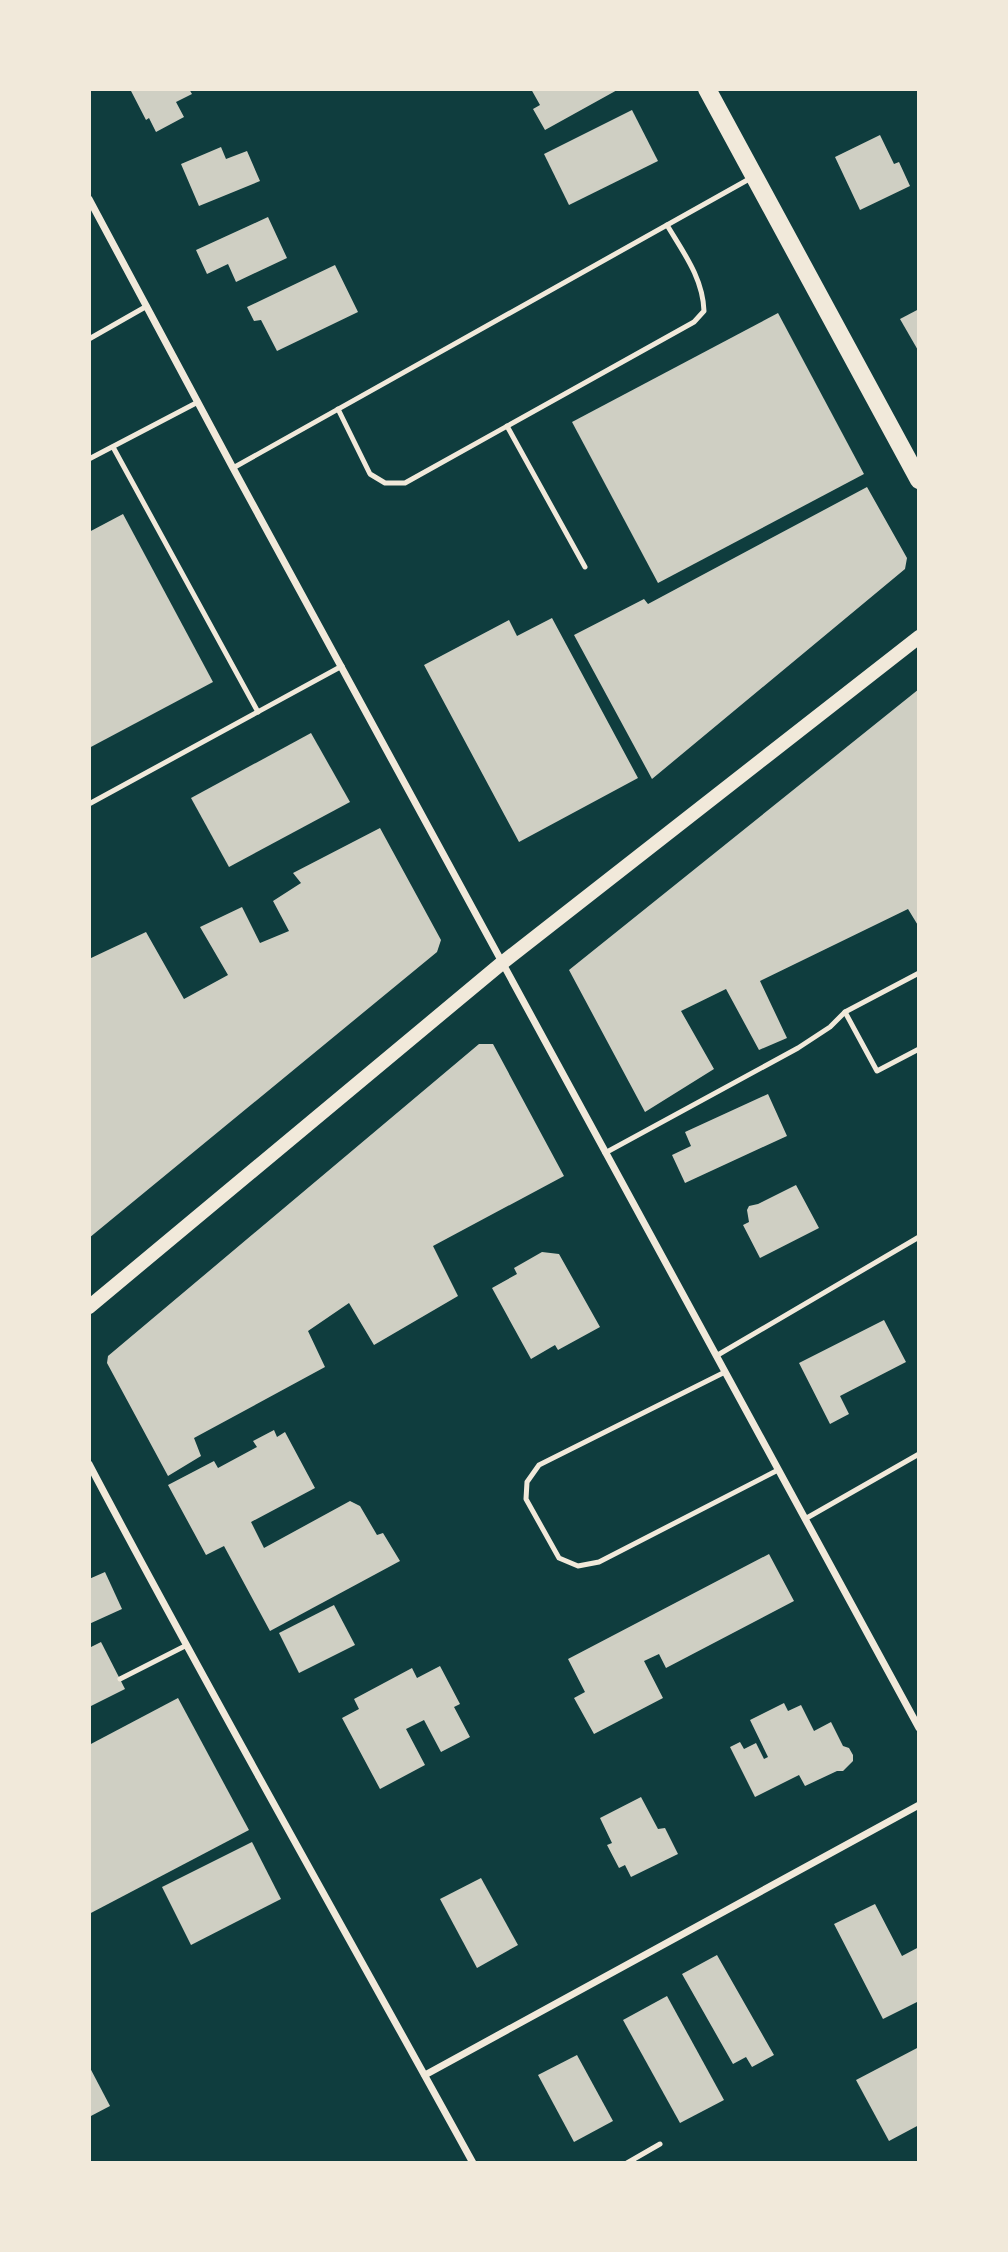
<svg xmlns="http://www.w3.org/2000/svg" width="1008" height="2252" font-family="Poppins,sans-serif">
<style>
.building{fill:#cfcfc3}
.lines{fill:none;stroke-linecap:round;stroke-linejoin:round}
.service{stroke:#f1e9da;stroke-width:5}
.minor{stroke:#f1e9da;stroke-width:7}
.secondary{stroke:#f1e9da;stroke-width:14}
.primary{stroke:#f1e9da;stroke-width:18}
</style>
<rect width="100%" height="100%" fill="#0f3d3e"/>
<g class="building">
<polygon points="130,89 189,89 192,94 176,102 184,117 156,132 149,118 146,120"/>
<polygon points="531,89 619,89 545,130 533,109 540,105"/>
<polygon points="632,110 658,161 569,205 544,154"/>
<polygon points="880,135 894,164 899,162 910,186 860,210 835,157"/>
<polygon points="221,147 226,159 247,151 260,181 199,206 181,164"/>
<polygon points="268,217 287,258 236,282 228,264 207,274 196,250"/>
<polygon points="335,265 358,312 277,351 261,320 254,321 247,307"/>
<polygon points="919,309 919,352 900,319"/>
<polygon points="778,313 864,474 658,583 572,422"/>
<polygon points="867,487 907,558 905,569 652,779 574,635 644,599 648,604"/>
<polygon points="123,514 213,682 89,748 89,532"/>
<polygon points="552,618 638,778 519,842 424,665 509,620 517,636"/>
<polygon points="919,689 919,927 908,909 760,981 787,1038 759,1050 726,989 681,1011 714,1069 645,1112 569,970"/>
<polygon points="311,733 350,802 229,867 191,798"/>
<polygon points="380,828 441,940 437,952 89,1238 89,959 146,932 184,999 228,975 200,927 242,907 260,943 289,931 273,901 301,883 293,873"/>
<polygon points="479,1044 493,1044 564,1176 433,1246 458,1296 374,1345 349,1303 308,1331 325,1367 194,1438 201,1456 168,1476 107,1363 108,1356"/>
<polygon points="768,1094 787,1136 685,1183 672,1155 691,1146 685,1132"/>
<polygon points="796,1185 819,1228 760,1258 743,1225 749,1222 747,1210 749,1206 758,1204"/>
<polygon points="542,1252 559,1254 600,1327 558,1350 555,1345 531,1359 492,1288 517,1274 514,1268"/>
<polygon points="884,1320 906,1362 840,1396 849,1414 830,1424 799,1363"/>
<polygon points="274,1430 277,1437 285,1432 315,1488 251,1522 264,1548 350,1501 360,1506 377,1535 383,1533 400,1561 270,1631 224,1546 206,1555 168,1485 214,1461 218,1468 257,1447 253,1441"/>
<polygon points="769,1554 794,1601 666,1668 659,1654 644,1661 663,1698 594,1734 574,1698 585,1692 568,1659"/>
<polygon points="105,1572 122,1609 89,1624 89,1579"/>
<polygon points="334,1605 355,1645 299,1673 279,1633"/>
<polygon points="101,1642 125,1689 89,1707 89,1648"/>
<polygon points="440,1666 460,1704 454,1707 470,1737 441,1752 424,1720 406,1729 425,1765 380,1789 342,1718 359,1709 354,1699 412,1668 417,1678"/>
<polygon points="178,1698 249,1830 89,1914 89,1745"/>
<polygon points="784,1703 788,1711 801,1705 814,1731 831,1722 843,1746 849,1748 853,1755 853,1761 843,1771 837,1771 805,1786 799,1775 755,1797 730,1747 740,1742 744,1749 756,1743 764,1759 768,1757 750,1720"/>
<polygon points="641,1797 658,1829 665,1828 678,1854 631,1877 625,1865 619,1868 607,1845 612,1843 600,1818"/>
<polygon points="252,1842 281,1899 191,1945 162,1887"/>
<polygon points="481,1878 518,1945 477,1968 440,1899"/>
<polygon points="875,1904 902,1956 919,1947 919,2001 883,2019 834,1924"/>
<polygon points="717,1955 774,2055 752,2067 746,2057 733,2064 682,1974"/>
<polygon points="667,1996 724,2100 680,2123 623,2020"/>
<polygon points="919,2047 919,2125 889,2141 856,2080"/>
<polygon points="577,2055 613,2121 574,2142 538,2075"/>
<polygon points="89,2066 110,2106 89,2117"/>
</g>
<g class="lines">
<g class="service">
<polyline points="89,339 147,306"/>
<path d="M338,409L370,474L385,483H405L694,322L704,311C703,278 683,252 667,225"/>
<polyline points="507,426 585,567"/>
<polyline points="113,447 258,712"/>
<polyline points="89,459 198,402"/>
<polyline points="233,468 751,178"/>
<polyline points="89,804 342,666"/>
<polyline points="845,1012 877,1071 919,1049"/>
<polyline points="605,1153 798,1048 830,1027 845,1012 919,973"/>
<polyline points="716,1356 919,1237"/>
<polyline points="725,1372 539,1465 527,1482 526,1499 559,1558 578,1566 599,1562 778,1470"/>
<polyline points="805,1519 919,1454"/>
<polyline points="120,1679 185,1646"/>
<polyline points="627,2163 660,2144"/>
</g>
<g class="minor">
<polyline points="89,199 233,468 919,1728"/>
<path d="M89,1464C213,1699 345,1930 473,2163"/>
<polyline points="425,2075 919,1805"/>
</g>
<polyline class="secondary" points="89,1307 502,963 919,637"/>
<polyline class="primary" points="707,89 919,480"/>
</g>
<rect width="1008" height="2252" fill="none" stroke="#f1e9da" stroke-width="182"/>
</svg>
